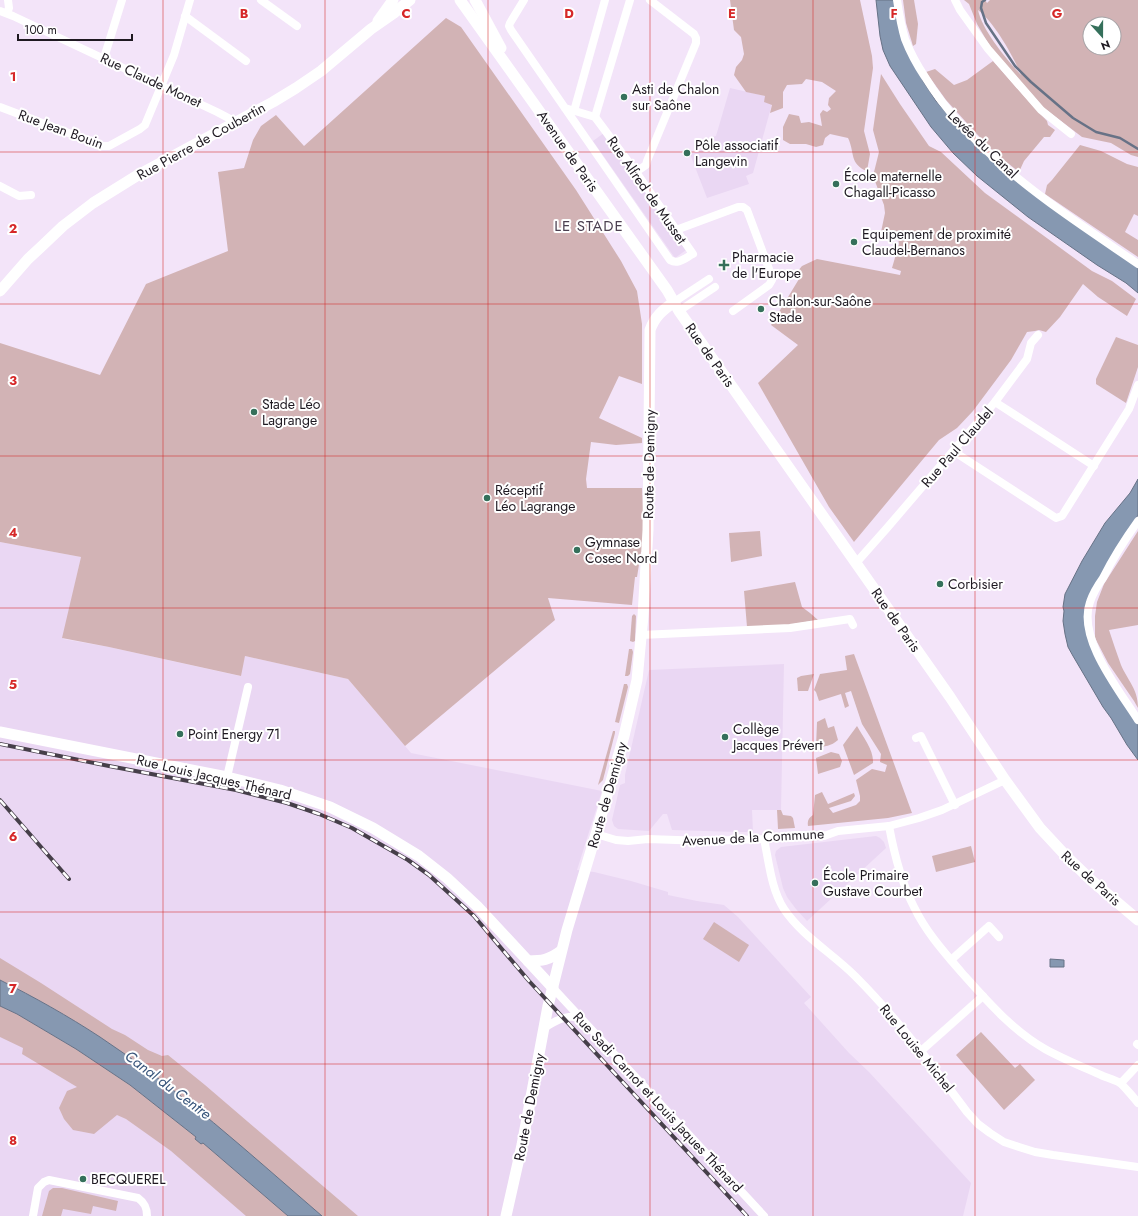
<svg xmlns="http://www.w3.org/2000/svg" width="1138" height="1216" font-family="Jost,sans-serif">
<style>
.built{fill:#ead7f3}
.green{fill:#d2b3b5;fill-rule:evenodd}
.water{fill:#8698b1;stroke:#677286}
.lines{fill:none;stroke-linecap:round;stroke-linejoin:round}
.stream{stroke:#677286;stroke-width:2.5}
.minor{stroke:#fff;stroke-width:8}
.secondary{stroke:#fff;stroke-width:11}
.rail-casing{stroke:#463f49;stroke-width:4}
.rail{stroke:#fff;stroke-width:2.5;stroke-dasharray:8;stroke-linecap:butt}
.grid{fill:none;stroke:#d62828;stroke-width:1;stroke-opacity:0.55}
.poi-dot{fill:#35705b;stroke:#fff;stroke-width:1.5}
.labels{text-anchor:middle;stroke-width:4;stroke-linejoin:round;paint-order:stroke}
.street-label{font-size:14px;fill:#1e1921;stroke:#fff}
.poi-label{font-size:14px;fill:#1e1921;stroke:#fff;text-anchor:start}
.neighbourhood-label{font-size:15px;letter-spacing:1px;fill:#4b3f50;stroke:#fff}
.water-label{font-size:15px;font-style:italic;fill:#39567c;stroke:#fff}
.grid-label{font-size:13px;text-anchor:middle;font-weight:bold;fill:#d62828;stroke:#fff;stroke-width:4;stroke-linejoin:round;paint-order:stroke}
</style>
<rect width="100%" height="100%" fill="#f3e4f9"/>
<g class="built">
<polygon points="730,88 765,96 772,104 753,173 746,176 749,184 707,198 690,154 712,146 709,138 716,136"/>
<polygon points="604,133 686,250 675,258 593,141"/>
<polygon points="0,542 81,557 63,639 109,647 240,676 245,656 348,679 411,753 602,791 577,870 594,872 631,881 668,892 668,895 697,901 724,905 738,917 811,997 804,1003 849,1053 869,1072 971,1183 963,1216 0,1216"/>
<polygon points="784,664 781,810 752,810 753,832 738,832 672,830 667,814 663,814 649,831 618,829 614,826 612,820 620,785 625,783 625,775 649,670"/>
<polygon points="876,836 880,838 884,842 886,848 807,921 796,909 787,897 783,888 775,855 776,851 781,847"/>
</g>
<g class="green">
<path d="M730,0H860L872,56L873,68L864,131L870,154L867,171C849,164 855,152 848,138L830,134L825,138L823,145L816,147L806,144H790L783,140V127L789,114L799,116L801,123L809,122L822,126L820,114L823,110L827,112L831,109L828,105L829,98L836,91L822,82L806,79L802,84L787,85L783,92V108L770,113L772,105L764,102L765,96L746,92L734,75L736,67L742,60L744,54L741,37L734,30Z"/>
<polygon points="903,0 914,0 918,24 916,44 913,46 906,23"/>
<path d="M964,0H985L987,3L990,0H1138V157L1131,155L1111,143L1082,137L1044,108L991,48L977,24L969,4ZM978,10C994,22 1014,57 1021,75C1007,60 982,30 978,10ZM1090,24H1114V48H1090Z"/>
<polygon points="446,18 461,27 576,190 621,261 637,291 642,324 642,384 619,376 599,418 642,438 642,443 616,445 591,442 586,479 587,488 642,488 644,527 643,552 641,552 637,577 635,577 632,605 548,598 555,620 405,746 348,679 245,656 241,676 109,647 62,638 81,557 0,542 0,343 100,375 146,284 228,251 218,172 244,168 253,140 261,126 276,115 304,146"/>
<polygon points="993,61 1033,106 1047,121 1048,125 1055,130 1050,137 1044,137 1024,161 1019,172 994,152 975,132 946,100 926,72 935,69 954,85 967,80"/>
<polygon points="881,74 900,104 929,146 941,152 985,193 1092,271 1112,281 1136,299 1127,316 1098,297 1083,284 1060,317 1046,332 1039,330 1035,331 1027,332 1011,360 973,411 957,428 939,440 854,542 829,507 758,383 798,345 771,325 799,279 797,272 802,266 817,259 900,275 901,271 892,268 899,244 898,238 881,232 885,213 884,205 873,176 879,152 873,130"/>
<polygon points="1080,145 1101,151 1127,164 1138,167 1138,216 1134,214 1125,232 1138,240 1138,257 1045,194 1047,185 1052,180"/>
<polygon points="1116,337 1138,345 1138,367 1126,403 1096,384 1096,379"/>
<polygon points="760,531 762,556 731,562 729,533"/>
<path d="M1138,531V625L1109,630C1113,642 1117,654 1121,665C1128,681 1138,689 1138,708L1134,701L1108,663L1095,638V616L1097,602L1104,584Z"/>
<polygon points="795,582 802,607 810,613 818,620 787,625 747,627 744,591"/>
<polygon points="634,614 636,616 635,641 633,642 630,641 632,616"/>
<polygon points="629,649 632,649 633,652 630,674 628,676 625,676"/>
<path d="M854,654L912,813L888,818L808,826C807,820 809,818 813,815L815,795L822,792L828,804L854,793L855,796L851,801L829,808L833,813L856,805L860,801V796L856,780L872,769L885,772L887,765L880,762L881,754L862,724L851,691L845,693L849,706L845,708L841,694L819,701L816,692L814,690L820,674L847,670L845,656Z"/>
<polygon points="814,674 808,691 798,691 797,678 801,676"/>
<polygon points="624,684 627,684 628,687 619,723 615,722"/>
<path d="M825,718L828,728L834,726L838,740C831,746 825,747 816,747L817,722Z"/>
<path d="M857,726C863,737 874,750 873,763L854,775L843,745Z"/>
<polygon points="613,731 615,731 615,733 603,780 598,785"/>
<polygon points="831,752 839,754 842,761 840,767 818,774 816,758"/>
<polygon points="777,810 781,810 783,815 791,816 793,818 795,828 778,829"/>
<polygon points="971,846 975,862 936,872 932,856"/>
<polygon points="714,922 749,945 739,962 703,939"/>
<path d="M0,958L41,983L112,1029L125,1035L148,1050L162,1056L168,1055L205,1085L358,1216H322C250,1154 179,1089 100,1037C68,1016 34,997 0,980Z"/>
<polygon points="0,1006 17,1014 76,1049 130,1085 196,1137 288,1216 246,1216 171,1151 126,1119 117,1115 94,1134 73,1130 64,1119 59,1108 67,1091 77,1087 22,1054 23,1048 0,1037"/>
<polygon points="981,1032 1015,1068 1020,1064 1035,1080 1004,1110 956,1055"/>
<polygon points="53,1188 62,1188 118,1201 116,1211 93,1206 91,1214 63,1209 61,1216 42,1216 49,1191"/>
</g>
<g class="water">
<polygon points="876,0 894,0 923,81 936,101 971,141 1138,268 1138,293 1126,283 1097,265 1028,217 977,176 953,153 931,127 890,66 883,50 880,36"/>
<polygon points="1138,479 1138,515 1086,613 1107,676 1138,725 1138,760 1127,745 1111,718 1103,707 1073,656 1068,647 1065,634 1063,621 1064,611 1063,607 1065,594 1082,561 1105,523 1130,493"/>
<polygon points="1050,959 1064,960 1064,967 1050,967"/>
<path d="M0,980C34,997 68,1016 100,1037C179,1089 250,1154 322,1216H288L203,1143L201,1144L195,1139L196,1137L130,1085L76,1049L17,1014L0,1006Z"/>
</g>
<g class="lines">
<polyline class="stream" points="985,0 982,2 981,8 986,23 1015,66 1031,82 1073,118 1096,132 1120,138 1138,149"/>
<g class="minor">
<polyline points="261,0 297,26"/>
<path d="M524,0L510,23L509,26L511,30L670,260C678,265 685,258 693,254L636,172L595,117L565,108"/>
<path d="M897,0C899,13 901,26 905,39C910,52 917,65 925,77C974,157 1061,211 1138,264"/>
<polyline points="955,0 960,10 988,49 1041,110 1071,134"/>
<polyline points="0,11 13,16 217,112 236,122"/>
<polyline points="7,13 9,8 8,0"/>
<polyline points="185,16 246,61"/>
<polyline points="104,58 122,0"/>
<polyline points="0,107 103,146 109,146 140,129 145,125 174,55 190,0"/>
<polyline points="574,111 605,0"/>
<polyline points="595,117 630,0"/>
<polyline points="636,172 646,165 647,161 696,43 696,38 694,34 650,0"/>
<polyline points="0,186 19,196 31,195"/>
<polyline points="676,230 738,207 743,207 747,210 772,277 772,280 769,285 733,311"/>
<polyline points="674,302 709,279"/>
<polyline points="679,311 715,287"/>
<polyline points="995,402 1094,466"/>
<polyline points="953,451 1056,518 1062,516 1129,409 1138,385"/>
<path d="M1138,521C1125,539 1113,558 1103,578C1098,585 1093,593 1090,602C1077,638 1119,690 1138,720"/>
<polyline points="856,563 887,528 995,402 1027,359 1031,343 1038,335"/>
<polyline points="641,635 790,628 850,619 853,625"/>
<polyline points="916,738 921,736 955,805"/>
<polyline points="227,777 248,687"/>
<path d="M889,826C894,853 901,882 914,907C926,932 944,952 962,973C987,1001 1012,1030 1045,1049C1063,1059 1083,1067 1103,1076C1108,1078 1115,1080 1120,1083C1123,1085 1135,1099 1138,1103"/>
<polyline points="596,834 616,840 628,841 648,839 705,841 764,839 796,835 824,836 838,831 889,826 919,818 942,810 1005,780"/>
<path d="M764,839C769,862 771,889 784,909C802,936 832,953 855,976C897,1018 932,1065 967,1112L978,1124L990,1133L1004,1142L1019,1147L1035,1152L1053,1155L1138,1167"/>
<polyline points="951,960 989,926 999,937"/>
<polyline points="553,988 764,1216"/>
<path d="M544,1028C557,1020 562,1017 578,1016"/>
<polyline points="1137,1044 1138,1045"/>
<polyline points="921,1051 983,996"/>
<polyline points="1121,1083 1138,1065"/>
<path d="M33,1216L38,1188L44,1182L49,1180L138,1198C145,1203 147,1208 147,1216"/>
</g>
<g class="secondary">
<polyline points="460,0 667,290 679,311 950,697 1005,780 1040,828 1066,856 1092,881 1138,920"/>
<polyline points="475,0 501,48"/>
<polyline points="378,21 393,0"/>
<polyline points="0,291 28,259 42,246 63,226 93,203 138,175 273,102 296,88 321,71 371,29 394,13 410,0"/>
<polyline points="0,732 227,777 280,790 330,807 373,828 419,856 447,878 477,906 553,988"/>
<path d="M528,961C542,961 549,960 561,951"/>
<path d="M506,1216L522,1145L548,1006L567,930L596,834L624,736L637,680L643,616L648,530L650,330C655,316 663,310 674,302"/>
</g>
<defs>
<g id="rail">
<polyline points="0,744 109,766 236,790 287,803 319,814 352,828 408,860 429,875 474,916 529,981 747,1216"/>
<polyline points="0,800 69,879"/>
</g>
</defs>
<use href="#rail" class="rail-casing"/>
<use href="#rail" class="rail"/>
</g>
<path class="grid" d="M163,0V1216M325,0V1216M488,0V1216M650,0V1216M813,0V1216M975,0V1216M0,152H1138M0,304H1138M0,456H1138M0,608H1138M0,760H1138M0,912H1138M0,1064H1138"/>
<g class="poi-dot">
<circle cx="624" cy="97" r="4"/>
<circle cx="687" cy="153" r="4"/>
<circle cx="836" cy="184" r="4"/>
<circle cx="854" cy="242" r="4"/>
<path d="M722 259h4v4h4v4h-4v4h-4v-4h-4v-4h4z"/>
<circle cx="761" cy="309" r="4"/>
<circle cx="254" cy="412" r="4"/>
<circle cx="487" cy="498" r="4"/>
<circle cx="577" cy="550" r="4"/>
<circle cx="940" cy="584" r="4"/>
<circle cx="180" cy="734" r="4"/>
<circle cx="725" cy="737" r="4"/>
<circle cx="815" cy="883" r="4"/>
<circle cx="83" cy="1179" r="4"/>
</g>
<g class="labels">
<g class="street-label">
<text transform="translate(151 80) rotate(25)" y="5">Rue Claude Monet</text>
<text transform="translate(61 129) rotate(20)" y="5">Rue Jean Bouin</text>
<text transform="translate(201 141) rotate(-29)" y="5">Rue Pierre de Coubertin</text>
<text transform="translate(983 144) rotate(44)" y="5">Levée du Canal</text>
<text transform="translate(568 151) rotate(55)" y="5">Avenue de Paris</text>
<text transform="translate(647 190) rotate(55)" y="5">Rue Alfred de Musset</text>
<text transform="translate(710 355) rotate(55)" y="5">Rue de Paris</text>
<text transform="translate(957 447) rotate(-49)" y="5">Rue Paul Claudel</text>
<text transform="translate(649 464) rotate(-89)" y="5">Route de Demigny</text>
<text transform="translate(896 620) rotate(55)" y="5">Rue de Paris</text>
<text transform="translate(214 777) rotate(13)" y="5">Rue Louis Jacques Thénard</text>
<text transform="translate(607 795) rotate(-74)" y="5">Route de Demigny</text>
<text transform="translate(753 837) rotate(-3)" y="5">Avenue de la Commune</text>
<text transform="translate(1091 878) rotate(42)" y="5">Rue de Paris</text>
<text transform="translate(917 1048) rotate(51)" y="5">Rue Louise Michel</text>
<text transform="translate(658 1102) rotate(47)" y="5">Rue Sadi Carnot et Louis Jaques Thénard</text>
<text transform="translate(529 1107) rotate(-79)" y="5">Route de Demigny</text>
</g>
<g class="poi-label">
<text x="632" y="94">Asti de Chalon<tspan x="632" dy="16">sur Saône</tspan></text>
<text x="695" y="150">Pôle associatif<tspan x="695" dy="16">Langevin</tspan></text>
<text x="844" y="181">École maternelle<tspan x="844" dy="16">Chagall-Picasso</tspan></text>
<text x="862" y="239">Equipement de proximité<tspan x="862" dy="16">Claudel-Bernanos</tspan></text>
<text x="732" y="262">Pharmacie<tspan x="732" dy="16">de l'Europe</tspan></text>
<text x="769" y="306">Chalon-sur-Saône<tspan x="769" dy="16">Stade</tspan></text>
<text x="262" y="409">Stade Léo<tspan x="262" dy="16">Lagrange</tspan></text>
<text x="495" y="495">Réceptif<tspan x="495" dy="16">Léo Lagrange</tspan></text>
<text x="585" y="547">Gymnase<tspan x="585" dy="16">Cosec Nord</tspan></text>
<text x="948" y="589">Corbisier</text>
<text x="733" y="734">Collège<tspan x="733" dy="16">Jacques Prévert</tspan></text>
<text x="188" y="739">Point Energy 71</text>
<text x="823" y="880">École Primaire<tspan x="823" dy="16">Gustave Courbet</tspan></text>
<text x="91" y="1184">BECQUEREL</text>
</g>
<g class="neighbourhood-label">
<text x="589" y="231">LE STADE</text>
</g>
<g class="water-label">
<text transform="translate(168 1085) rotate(37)" y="5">Canal du Centre</text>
</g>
</g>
<g class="grid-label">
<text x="244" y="18">B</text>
<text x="406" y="18">C</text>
<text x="569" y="18">D</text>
<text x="732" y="18">E</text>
<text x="894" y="18">F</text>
<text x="1057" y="18">G</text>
<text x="13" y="81">1</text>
<text x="13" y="233">2</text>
<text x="13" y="385">3</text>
<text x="13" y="537">4</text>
<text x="13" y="689">5</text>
<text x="13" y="841">6</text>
<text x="13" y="993">7</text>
<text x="13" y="1145">8</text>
</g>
<g transform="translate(1102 36) rotate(159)"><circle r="19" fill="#ffffff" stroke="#a5a3a6"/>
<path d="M0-3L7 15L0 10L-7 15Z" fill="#35705b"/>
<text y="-6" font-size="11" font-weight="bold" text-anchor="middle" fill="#1e1921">N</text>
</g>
<path d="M18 34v6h114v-6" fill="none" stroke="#1e1921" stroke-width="2"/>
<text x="24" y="34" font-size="12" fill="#1e1921" stroke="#ffffff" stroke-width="3" paint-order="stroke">100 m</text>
</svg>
